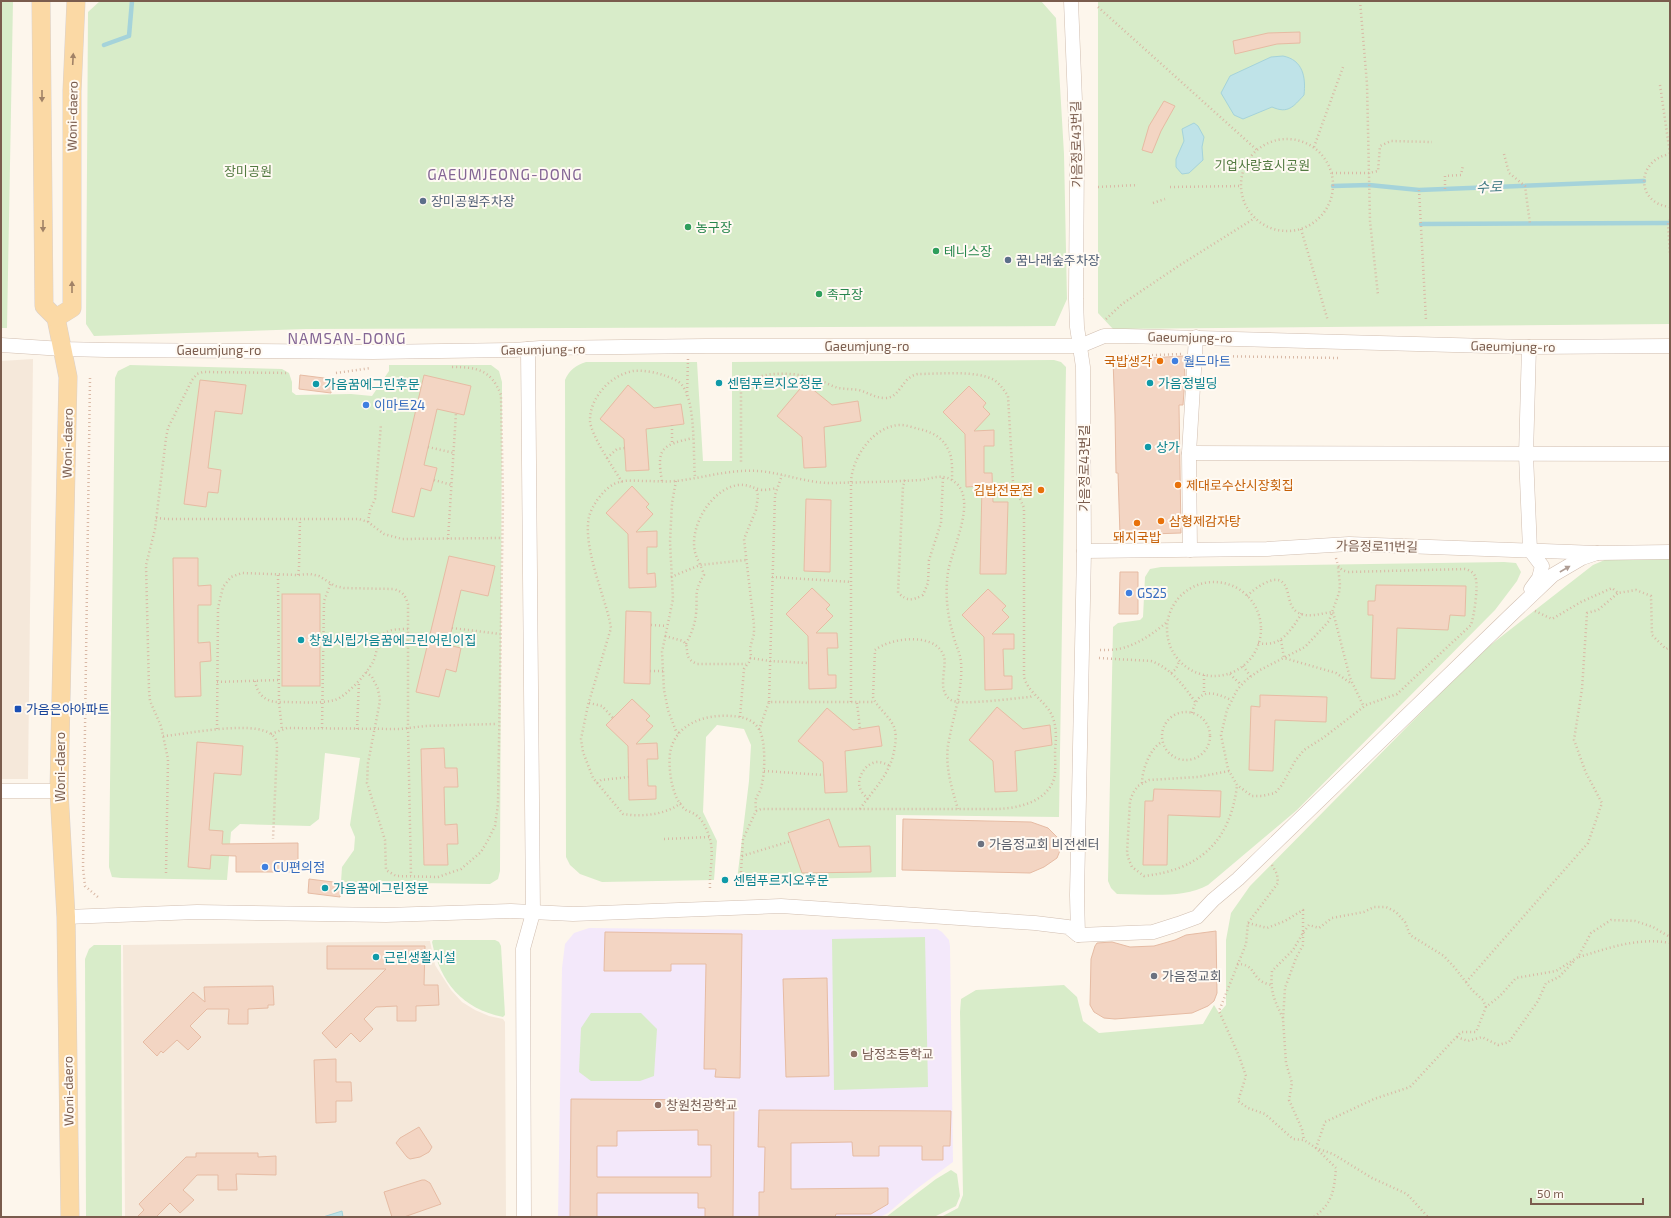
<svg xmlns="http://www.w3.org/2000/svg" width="1671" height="1218" font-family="'Exo 2','Noto Sans KR',sans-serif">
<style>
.residential{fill:#f5e8da}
.education{fill:#f3e8fa}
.green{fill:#d8ecc9}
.water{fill:#bfe3e8;stroke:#a5d3da}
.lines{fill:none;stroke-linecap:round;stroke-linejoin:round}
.stream{stroke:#a5d3da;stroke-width:4.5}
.building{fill:#f3d5c3;stroke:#e6bba3;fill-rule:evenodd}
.minor-casing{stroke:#d1beb0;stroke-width:15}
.major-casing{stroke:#dad1cd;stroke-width:19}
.path{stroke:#d9b8a5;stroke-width:2.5;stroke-dasharray:1 3;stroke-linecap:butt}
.minor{stroke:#fff;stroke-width:14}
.major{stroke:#fbd9a5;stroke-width:18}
.oneway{fill:#a18267}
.oneway2{fill:#af9d94}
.service-dot{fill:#5c6f8a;stroke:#fffaf3;stroke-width:1.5}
.leisure-dot{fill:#2e9e5b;stroke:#fffaf3;stroke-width:1.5}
.food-dot{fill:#e8710a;stroke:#fffaf3;stroke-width:1.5}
.shop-dot{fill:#3f7fe0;stroke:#fffaf3;stroke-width:1.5}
.culture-dot{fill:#0f9aa8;stroke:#fffaf3;stroke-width:1.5}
.transit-dot{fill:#1a4fb4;stroke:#fffaf3;stroke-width:1.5}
.worship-dot{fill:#6b7280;stroke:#fffaf3;stroke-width:1.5}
.education-dot{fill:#8d6e63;stroke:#fffaf3;stroke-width:1.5}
.labels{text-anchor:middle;stroke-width:4;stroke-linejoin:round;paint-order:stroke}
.street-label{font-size:13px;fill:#7a5c4d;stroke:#fffaf3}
.park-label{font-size:13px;fill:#537a41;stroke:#fffaf3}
.service-label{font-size:13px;fill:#4e5e75;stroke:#fffaf3;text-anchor:start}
.leisure-label{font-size:13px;fill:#27864d;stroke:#fffaf3;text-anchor:start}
.food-label{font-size:13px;fill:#c56008;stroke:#fffaf3;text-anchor:end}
.shop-label{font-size:13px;fill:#366cbe;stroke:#fffaf3;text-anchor:start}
.culture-label{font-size:13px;fill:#0d838f;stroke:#fffaf3;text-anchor:start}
.transit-label{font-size:13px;fill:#164399;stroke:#fffaf3;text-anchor:start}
.worship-label{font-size:13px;fill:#5b616d;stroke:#fffaf3;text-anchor:start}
.education-label{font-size:13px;fill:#785e54;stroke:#fffaf3;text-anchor:start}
.water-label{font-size:14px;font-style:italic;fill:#437c86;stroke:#fffaf3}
.quarter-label{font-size:15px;letter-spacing:1px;fill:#846695;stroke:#fffaf3}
</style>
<rect width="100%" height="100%" fill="#fdf6ec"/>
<g class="residential">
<polygon points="33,359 28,779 1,779 1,361"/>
<polygon points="430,941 435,965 451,990 462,1002 475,1010 489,1016 503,1019 505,1022 506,1217 125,1217 123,945"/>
</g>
<polygon class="education" points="589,928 760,930 937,929 942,932 949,940 950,946 953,1162 915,1190 888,1213 880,1217 558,1217 562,968 565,944 574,933"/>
<g class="green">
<polygon points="1,1 13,1 7,328 1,328"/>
<polygon points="100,1 1041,1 1056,18 1064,154 1067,299 1055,326 306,329 94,336 86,324 88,12"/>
<polygon points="1098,1 1670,1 1670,324 1113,329 1098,313"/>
<path d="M1054,360L1061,362L1066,367L1059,817L896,815V877L737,880L749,781L751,745L744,729L717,725L706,737L703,812L717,841L714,880L602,882L580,874L570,865L566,857L565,380C569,370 576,365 586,362H697L703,461H732V362Z"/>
<polygon points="130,365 282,369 289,373 292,382 292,392 296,395 351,394 372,396 389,371 389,365 491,365 499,371 502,382 500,871 498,879 490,884 341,882 342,867 354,850 355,837 350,825 360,758 325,753 319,819 310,826 240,824 231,832 227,880 121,878 112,877 109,867 115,378 118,371"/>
<polygon points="1670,555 1670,1217 941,1217 958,1208 963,1195 960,1012 961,999 976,990 1064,985 1077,997 1083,1021 1099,1033 1203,1024 1214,1005 1219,1013 1226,1005 1226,940 1231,913 1250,886 1479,654 1593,565 1614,556"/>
<path d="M1504,562L1516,563L1521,572L1517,581L1495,610L1297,810L1208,885C1183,899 1146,894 1117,894L1111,888L1108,881L1113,627L1118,623L1140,620L1143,617L1145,577L1150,569L1161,567Z"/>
<polygon points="925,937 928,1087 834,1090 832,939"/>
<path d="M433,940H495L499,942L501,946L505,1015L503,1017C462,1009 440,982 432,942Z"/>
<polygon points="94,945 121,945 122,1217 86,1217 85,959 89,949"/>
<polygon points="591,1013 641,1013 657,1029 654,1076 640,1081 591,1081 579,1072 581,1028"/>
<polygon points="951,1170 957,1174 960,1196 956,1206 934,1217 886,1217 936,1179"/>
</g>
<g class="water">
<path d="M1283,56C1303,60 1306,77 1304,95C1293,107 1288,114 1272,107L1243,119L1234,115L1221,93L1230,76L1271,57Z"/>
<polygon points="1194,123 1198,126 1204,137 1202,147 1203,160 1189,173 1182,174 1176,167 1176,159 1184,141 1182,129"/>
<polygon points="342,1211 343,1217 323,1217"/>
</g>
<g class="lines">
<g class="stream">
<polyline points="104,45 129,36 132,1"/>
<polyline points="1333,186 1369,185 1419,190 1644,181"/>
<polyline points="1421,224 1668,223"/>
</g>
</g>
<g class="building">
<polygon points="1300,32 1300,43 1277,44 1235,54 1233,41 1268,33"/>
<polygon points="1164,101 1175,106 1161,131 1152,153 1142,150 1149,126"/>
<polygon points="1184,356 1185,378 1183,405 1179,405 1181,533 1120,535 1118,473 1116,473 1115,415 1113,360"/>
<polygon points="300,375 332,379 331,393 299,389"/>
<polygon points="424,375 471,386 464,415 437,409 424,465 437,468 431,491 421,488 414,517 392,512"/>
<polygon points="200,380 246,385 242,414 215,411 208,468 221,470 218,493 208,492 206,507 184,504"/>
<polygon points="805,383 832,405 858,401 861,421 824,427 826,467 804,468 802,437 777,416"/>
<polygon points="628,385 654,408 681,404 684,424 646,429 649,470 626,471 624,439 600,419"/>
<polygon points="969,386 986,403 983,407 990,414 974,431 994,430 994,446 984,446 984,473 992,473 993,502 1008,502 1006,574 980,574 982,486 966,487 965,434 943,412"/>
<polygon points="632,486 649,504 646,507 653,514 636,532 657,531 657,547 647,547 647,574 655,573 656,587 629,588 628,534 606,513"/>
<polygon points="806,499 831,500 830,572 804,571"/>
<polygon points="449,556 495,566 488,596 461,590 448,645 461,648 456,672 446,669 439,697 416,692"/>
<polygon points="173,558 198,558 198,586 211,585 211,605 198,605 198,643 210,642 211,661 200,662 201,696 175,697"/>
<polygon points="1120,572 1138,572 1138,614 1119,614"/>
<polygon points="1376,585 1466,586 1465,616 1450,615 1448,630 1397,628 1395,679 1371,678 1373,615 1368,615 1368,601 1375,601"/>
<polygon points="812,588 830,605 826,609 833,616 816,633 837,633 838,648 827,648 828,675 836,675 836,688 809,689 808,636 786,614"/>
<polygon points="988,589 1006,606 1002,610 1009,617 992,634 1014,634 1014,649 1003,649 1004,676 1012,676 1012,689 985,690 984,637 962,615"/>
<rect x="282" y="594" width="38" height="92"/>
<polygon points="626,611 651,612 650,684 624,683"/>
<polygon points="1260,695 1327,697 1326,722 1275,720 1273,771 1249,770 1251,706 1260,707"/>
<polygon points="632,699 650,716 646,720 653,726 636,744 657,743 658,759 647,759 648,786 656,786 656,799 629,800 628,746 606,725"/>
<polygon points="997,707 1023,729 1050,725 1052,745 1015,751 1017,791 995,792 993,761 969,740"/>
<polygon points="827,708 853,730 879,726 882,746 845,751 847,792 825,793 823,762 798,741"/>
<polygon points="197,742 243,746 241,775 214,773 209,830 223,831 222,844 298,843 298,872 236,872 236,856 211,855 210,869 188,867"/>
<polygon points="444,748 445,768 457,768 458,787 444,787 445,825 457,824 458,844 447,844 448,865 424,865 421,749"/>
<polygon points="1154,789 1221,791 1220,817 1168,815 1167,865 1143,865 1145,801 1153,801"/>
<polygon points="829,819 839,847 870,846 871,872 802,873 788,833"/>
<polygon points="903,819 1031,822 1048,828 1060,840 1061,848 1057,858 1044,867 1030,873 902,870"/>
<polygon points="309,879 341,883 340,897 308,893"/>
<polygon points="1216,931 1217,993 1214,1001 1208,1006 1192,1013 1115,1019 1104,1018 1094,1012 1090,1005 1091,959 1095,946 1097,943 1112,942 1130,947 1154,946 1175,940 1186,935"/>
<polygon points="605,932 742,934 740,1078 715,1077 716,1069 704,1069 706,964 671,964 671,971 604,971"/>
<polygon points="327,946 425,946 424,985 438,985 439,1005 416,1006 416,1021 397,1021 397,1006 376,1007 364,1019 373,1029 360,1042 351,1033 336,1048 322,1033 386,969 327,969"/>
<polygon points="827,978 829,1076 786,1077 783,979"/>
<polygon points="273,986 274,1005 268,1005 268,1008 248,1009 248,1024 228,1024 229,1009 207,1009 190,1026 201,1037 188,1050 177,1040 163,1053 161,1051 157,1056 143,1042 193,992 205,1002 204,987"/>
<polygon points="336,1059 336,1082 351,1082 352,1101 336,1101 336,1122 316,1123 314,1060"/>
<path d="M571,1099L734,1100L733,1217H705V1208H698V1193H597V1217H570ZM698,1130V1145H711V1177H597V1146H617V1131Z"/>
<polygon points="759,1110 951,1111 950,1146 943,1146 943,1160 922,1160 922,1146 879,1146 879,1156 853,1156 852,1142 791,1143 791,1189 888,1188 888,1204 871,1214 836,1214 835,1217 759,1217 759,1192 764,1192 765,1147 758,1147"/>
<polygon points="419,1127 432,1147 429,1152 420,1157 410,1159 407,1157 396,1143 400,1138"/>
<polygon points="196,1153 258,1153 258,1157 276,1156 276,1175 236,1174 237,1190 218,1190 218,1175 197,1175 183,1190 194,1200 180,1213 170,1203 156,1217 137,1217 144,1210 139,1204 186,1157 196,1157"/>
<polygon points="422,1180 425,1180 430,1183 441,1204 404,1217 392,1217 384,1192"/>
</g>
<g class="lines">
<defs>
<g id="minor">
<polyline points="1071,1 1077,151 1076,299 1077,327 1083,367 1084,551 1077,895 1078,935"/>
<polyline points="1,345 63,349 106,350 373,352 514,350 540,348 706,346 1080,346 1104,336 1125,336 1529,347 1670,346"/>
<polyline points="1529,347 1526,455 1530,550 1542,566 1539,578 1531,589"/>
<polyline points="1189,453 1670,454"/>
<polyline points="1190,550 1189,453 1196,337"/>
<polyline points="1084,551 1267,549 1349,544 1597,553 1670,552"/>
<polyline points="1,791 59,791"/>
<polyline points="66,917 197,912 386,915 511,911 573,914 781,906 1035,923 1068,927 1078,935 1153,932 1178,924 1197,917 1213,900 1238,879 1514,612 1553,575 1582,558 1597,553"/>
<polyline points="524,1217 523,949 533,913 528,349"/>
</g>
<g id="major">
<polyline points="41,1 44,306 56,318 68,377 59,791 66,917 70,1217"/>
<polyline points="56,318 72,308 72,91 76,1"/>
</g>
</defs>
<use href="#minor" class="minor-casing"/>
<use href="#major" class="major-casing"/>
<g class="path">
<polyline points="1360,1 1367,84 1370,221 1378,295"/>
<polyline points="1098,7 1257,150"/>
<polyline points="1660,85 1670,154"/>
<circle cx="1287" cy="185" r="46"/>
<polyline points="1314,147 1343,67"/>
<polyline points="1504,154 1509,173 1525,186 1530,224"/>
<path d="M1670,154C1636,160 1635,203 1670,207"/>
<polyline points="1332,173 1369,173 1378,171 1380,146 1391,141 1432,142"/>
<polyline points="1098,187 1138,185"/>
<polyline points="1170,187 1241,186"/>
<polyline points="1445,189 1445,176 1461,175 1463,165"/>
<polyline points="1419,190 1426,320"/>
<polyline points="1153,203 1165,199"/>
<polyline points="1670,220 1668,223 1670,255"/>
<polyline points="1301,229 1328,321"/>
<polyline points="1106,319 1122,304 1180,265 1255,218"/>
<polyline points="1209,356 1340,358"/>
<polyline points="1104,357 1181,354"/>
<polyline points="336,373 371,368"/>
<polyline points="90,378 83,868 85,886 99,898"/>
<polyline points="687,396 688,359"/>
<polyline points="672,425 672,443"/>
<polyline points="428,447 454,453"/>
<polyline points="607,458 617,449 625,448"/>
<polyline points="434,480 452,485"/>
<path d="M905,480L903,486L898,593C908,601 911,601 923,595L928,583L929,560L941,523L943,477"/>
<path d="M662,481C656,448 662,445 693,438"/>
<polyline points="676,481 672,503 670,542 673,599 662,652 664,690 668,710 676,731 679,733"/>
<path d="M622,482C614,469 590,434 590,420C590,397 611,375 633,371C643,370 654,372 663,375C669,377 678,380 682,385C696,402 693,455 695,477"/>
<polyline points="156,518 167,519 359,519 368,522 384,534 402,539 502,538"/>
<polyline points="368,522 370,510 375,499 381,424"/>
<polyline points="448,539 456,413"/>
<path d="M1336,558C1338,567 1340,570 1348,572L1465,569C1469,570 1473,572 1475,576C1479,585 1474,616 1471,625L1397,694L1366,705L1323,738L1304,750L1295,761L1282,785L1275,793L1262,796H1252L1237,785L1228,769L1221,735L1227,710L1237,690L1246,680L1260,670L1305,647L1329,621L1339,593L1340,585L1338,567"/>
<polyline points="278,575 279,703 282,729"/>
<polyline points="298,575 299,568 300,519"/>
<polyline points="671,577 700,565 746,560"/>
<polyline points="772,577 851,582"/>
<circle cx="1214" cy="629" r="47"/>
<path d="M1247,596C1254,589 1276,572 1284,584C1290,591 1287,605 1297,612C1308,619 1321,613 1333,612L1350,678L1364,707"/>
<polyline points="1535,611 1552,619 1581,602 1612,588 1618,593 1636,590 1651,596 1652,635 1666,649 1670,647"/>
<polyline points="651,625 667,626"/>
<polyline points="452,628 500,634"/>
<path d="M665,636L683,641L686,644C688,655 686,659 697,664H746"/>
<polyline points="1281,640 1284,658 1336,673 1352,684"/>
<path d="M1258,643C1281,648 1291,630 1302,613"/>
<path d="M686,644C691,634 695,625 696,614C698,594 693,593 704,575C702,567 697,560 695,552C689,527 711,489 738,485C747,484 753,488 762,490C767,490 773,489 777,488"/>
<path d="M1100,650C1106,650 1112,650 1118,649C1136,646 1154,633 1167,622"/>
<polyline points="750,658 770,661 809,663"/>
<path d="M1099,658L1151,661C1171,668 1184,686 1196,703"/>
<polyline points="1243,666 1251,677"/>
<polyline points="650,671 663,671"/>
<path d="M366,672L372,677L378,689L380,701L368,763L367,783L385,840L386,870L396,876L438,877L461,869L481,852L488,840L495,826L498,804L503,500L501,395C491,369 476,367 452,367"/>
<polyline points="1171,673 1176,669 1179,661"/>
<polyline points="1230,674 1239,683 1240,686"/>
<polyline points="1204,675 1204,694"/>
<path d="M255,681C258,697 268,703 283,702C299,702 319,704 335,700C347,696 367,673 373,662C377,654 377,639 385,633C390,629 401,629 408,629"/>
<polyline points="217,682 279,680"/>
<polyline points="769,702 775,495 782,475"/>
<path d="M851,702V482C852,457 874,425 901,425C907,425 914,428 919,429C932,432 942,437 948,449C953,458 952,470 952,480"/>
<polyline points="589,703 602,706 613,718"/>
<polyline points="857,703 860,729"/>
<circle cx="1186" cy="736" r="24"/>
<path d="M1192,713C1198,688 1212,691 1231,700"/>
<polyline points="740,717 744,669 749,662 751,656 750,648 754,634 754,625 744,539 756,510 758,496 756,487"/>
<polyline points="322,728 324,601 331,583"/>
<path d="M217,729L218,608L223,587L231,577L242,573L298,575L310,574L319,576L335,586L344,588L394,589C403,592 405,595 408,604V728L411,876"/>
<polyline points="357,729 359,681"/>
<polyline points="759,730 769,702 875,702"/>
<polyline points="271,734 287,728 400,729 425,726 495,724"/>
<path d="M163,736C185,735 266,716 276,740C277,742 277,747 277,749L273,839"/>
<polyline points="764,771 824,775"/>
<path d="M1229,771L1198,777L1149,780L1138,786L1133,793L1130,801L1127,853L1129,860L1132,867L1144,876C1199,870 1230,842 1237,786"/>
<polyline points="597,783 601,780 629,777"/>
<path d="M1142,783C1142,770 1150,748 1162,742"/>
<path d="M868,799C865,796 861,792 860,788C856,778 866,762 878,762C882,762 886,764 890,766"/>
<path d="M681,803C665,815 642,817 623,814L593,778L583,752L581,739L588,705L611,628L609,618C602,590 583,545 589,517C592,505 603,490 614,484C624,479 636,481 647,481C656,481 666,482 676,481C703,478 730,469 758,471C785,473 807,484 836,483C863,482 891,482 919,480C927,480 935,476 943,477C948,477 954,481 958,485C975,505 952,549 948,572C945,593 947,614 953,634C955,644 960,652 961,662C963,689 954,713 949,740C944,763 951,786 958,809"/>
<path d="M860,809C875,787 892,773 895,745C896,740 896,732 894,727C889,715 877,708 873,697L875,650C890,638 933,632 943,654C949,665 935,690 951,700C961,706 1015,698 1030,697L1034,695"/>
<polyline points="664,839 709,837"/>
<polyline points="742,856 791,841"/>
<polyline points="1272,865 1277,874 1278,883 1248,923 1246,944 1219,1011 1239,1056 1246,1076 1238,1101 1248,1108 1265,1114 1293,1139 1304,1140 1316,1148 1333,1154 1372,1178 1407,1194 1428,1217"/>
<polyline points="166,873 168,759 161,726 150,701 149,690 146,565 155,529 166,438 168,428 192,380 197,374 203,372 289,373"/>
<path d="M710,888C709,871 715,852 709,836C707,830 703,820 697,816C694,813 690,812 686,810C672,800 668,769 670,753C675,723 706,714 732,716C743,717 754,719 760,731C766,744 765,774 761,788C760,792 757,795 756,799C755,802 756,807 756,811"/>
<path d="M740,888L743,839L756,811L761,809H998C1019,808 1046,802 1054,779C1056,771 1055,760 1055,751C1056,740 1057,729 1053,718C1047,701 1029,695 1024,677V508L1013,482L1008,396C1004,390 1000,384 994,380C977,370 938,374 918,374C901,377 901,398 885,398C875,398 869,393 859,390C852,389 845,389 838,388C829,385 821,380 812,378C789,371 761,372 741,384V462"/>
<polyline points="1248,923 1267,928 1285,921 1303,910 1303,933 1309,925 1319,928 1332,918 1364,912 1374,907 1386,907 1396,912 1405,922 1410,935 1444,956 1455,968 1472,990 1483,1000 1486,1007"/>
<polyline points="1303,933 1303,945 1296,958 1285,988 1283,1019 1286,1063 1292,1083 1289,1100 1302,1129 1304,1140"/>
<path d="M1579,957C1609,948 1638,937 1670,943"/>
<path d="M1237,964C1253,964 1251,973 1261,981C1264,983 1268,984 1271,985"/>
<polyline points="1466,982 1588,843 1602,803 1586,773 1574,740 1582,689 1587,613 1598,610 1618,593"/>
<path d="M1283,1018C1274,1000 1270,991 1272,971L1293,950L1303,933"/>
<polyline points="1457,1037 1468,1041 1482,1037 1498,1045 1509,1042 1538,1001 1546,983 1559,977 1575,960"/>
<path d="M1314,1217C1333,1203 1334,1190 1336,1168L1316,1148L1325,1122L1374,1099L1410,1087L1461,1032H1476L1486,1007L1500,996L1516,978L1556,971L1578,957L1591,933L1611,920L1635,921L1653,927L1670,937"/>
</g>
<use href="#minor" class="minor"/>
<use href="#major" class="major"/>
</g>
<defs><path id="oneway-solid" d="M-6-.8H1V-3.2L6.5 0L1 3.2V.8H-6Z"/></defs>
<g class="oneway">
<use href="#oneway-solid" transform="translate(73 59) rotate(-87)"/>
<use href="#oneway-solid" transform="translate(42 96) rotate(90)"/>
<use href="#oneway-solid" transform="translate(43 226) rotate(90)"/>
<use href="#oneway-solid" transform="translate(72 287) rotate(-90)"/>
</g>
<use class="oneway2" href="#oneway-solid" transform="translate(1565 569) rotate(-30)"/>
<g class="service-dot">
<circle cx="423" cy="201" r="4"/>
<circle cx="1008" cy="260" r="4"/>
</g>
<g class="leisure-dot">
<circle cx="688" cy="227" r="4"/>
<circle cx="936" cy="251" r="4"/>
<circle cx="819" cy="294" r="4"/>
</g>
<g class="food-dot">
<circle cx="1160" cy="361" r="4"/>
<circle cx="1178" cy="485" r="4"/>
<circle cx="1041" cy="490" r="4"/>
<circle cx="1161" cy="521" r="4"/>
<circle cx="1137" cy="523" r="4"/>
</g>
<g class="shop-dot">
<circle cx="1175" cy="361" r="4"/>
<circle cx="366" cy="405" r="4"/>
<circle cx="1129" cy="593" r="4"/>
<circle cx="265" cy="867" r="4"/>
</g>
<g class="culture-dot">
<circle cx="719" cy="383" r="4"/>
<circle cx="1150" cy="383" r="4"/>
<circle cx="316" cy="384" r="4"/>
<circle cx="1148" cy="447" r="4"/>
<circle cx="301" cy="640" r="4"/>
<circle cx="725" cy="880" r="4"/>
<circle cx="325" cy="888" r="4"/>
<circle cx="376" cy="957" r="4"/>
</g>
<rect class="transit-dot" x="14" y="705" width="8" height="8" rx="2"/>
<g class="worship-dot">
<circle cx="981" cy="844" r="4"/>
<circle cx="1154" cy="976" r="4"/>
</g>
<g class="education-dot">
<circle cx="854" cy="1054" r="4"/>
<circle cx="658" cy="1105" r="4"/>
</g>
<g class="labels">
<g class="street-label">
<text transform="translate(72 116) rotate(-89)" y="5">Woni-daero</text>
<text transform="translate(1076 144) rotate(-91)" y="5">가음정로43번길</text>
<text transform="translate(1190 337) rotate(1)" y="5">Gaeumjung-ro</text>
<text x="867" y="351">Gaeumjung-ro</text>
<text transform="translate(1513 346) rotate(1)" y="5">Gaeumjung-ro</text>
<text transform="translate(543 349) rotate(-1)" y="5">Gaeumjung-ro</text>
<text x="219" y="355">Gaeumjung-ro</text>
<text transform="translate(67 443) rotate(-89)" y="5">Woni-daero</text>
<text transform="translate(1084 468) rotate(-90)" y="5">가음정로43번길</text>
<text transform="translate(1377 546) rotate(1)" y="5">가음정로11번길</text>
<text transform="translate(60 767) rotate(-90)" y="5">Woni-daero</text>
<text transform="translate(68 1091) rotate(-91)" y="5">Woni-daero</text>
</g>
<g class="park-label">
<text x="1262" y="170">기업사랑효시공원</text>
<text x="248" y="176">장미공원</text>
</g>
<g class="service-label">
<text x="431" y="206">장미공원주차장</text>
<text x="1016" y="265">꿈나래숲주차장</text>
</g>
<g class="leisure-label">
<text x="696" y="232">농구장</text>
<text x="944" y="256">테니스장</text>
<text x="827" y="299">족구장</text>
</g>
<g class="food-label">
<text x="1152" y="366">국밥생각</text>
<text x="1186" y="490" text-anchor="start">제대로수산시장횟집</text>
<text x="1033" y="495">김밥전문점</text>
<text x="1169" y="526" text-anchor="start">삼형제감자탕</text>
<text x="1137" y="542" text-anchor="middle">돼지국밥</text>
</g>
<g class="shop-label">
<text x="1183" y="366">월드마트</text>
<text x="374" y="410">이마트24</text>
<text x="1137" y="598">GS25</text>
<text x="273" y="872">CU편의점</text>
</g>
<g class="culture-label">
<text x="727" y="388">센텀푸르지오정문</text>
<text x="1158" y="388">가음정빌딩</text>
<text x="324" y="389">가음꿈에그린후문</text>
<text x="1156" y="452">상가</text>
<text x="309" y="645">창원시립가음꿈에그린어린이집</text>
<text x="733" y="885">센텀푸르지오후문</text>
<text x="333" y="893">가음꿈에그린정문</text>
<text x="384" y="962">근린생활시설</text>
</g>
<g class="transit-label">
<text x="26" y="714">가음은아아파트</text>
</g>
<g class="worship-label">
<text x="989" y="849">가음정교회 비전센터</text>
<text x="1162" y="981">가음정교회</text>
</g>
<g class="education-label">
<text x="862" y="1059">남정초등학교</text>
<text x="666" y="1110">창원천광학교</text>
</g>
<g class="water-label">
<text transform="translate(1489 187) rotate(-2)" y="5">수로</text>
</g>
<g class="quarter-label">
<text x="505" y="180">GAEUMJEONG-DONG</text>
<text x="347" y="344">NAMSAN-DONG</text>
</g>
</g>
<rect width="1671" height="1218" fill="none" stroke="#7a5c4d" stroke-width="4"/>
<path d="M1531 1198v6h112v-6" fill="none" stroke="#7a5c4d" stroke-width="2"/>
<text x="1537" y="1198" font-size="12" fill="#7a5c4d" stroke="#fffaf3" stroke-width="3" paint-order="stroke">50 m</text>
</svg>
